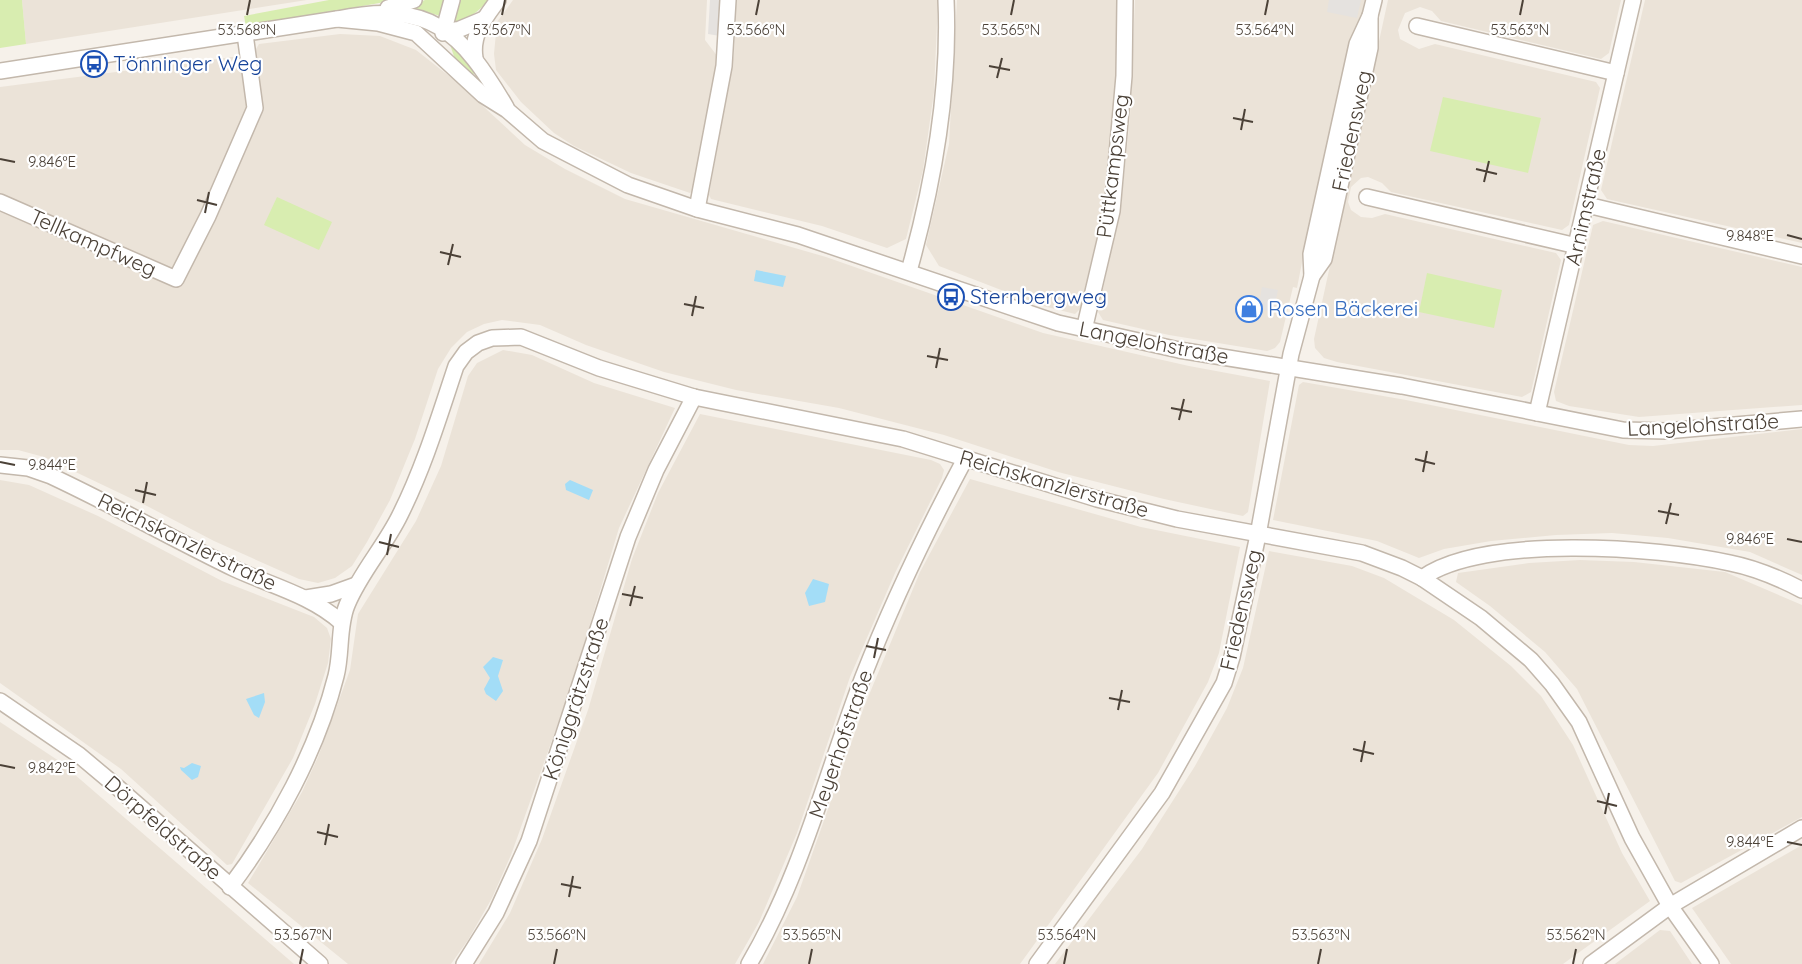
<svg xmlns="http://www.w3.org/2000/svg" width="1802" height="964" font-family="Quicksand,sans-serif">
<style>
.residential{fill:#ebe3d8}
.green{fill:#d8edb0}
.parking{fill:#e5e2df}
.water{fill:#a3ddf7}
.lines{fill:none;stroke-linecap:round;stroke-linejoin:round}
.minor-casing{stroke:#c3b8ac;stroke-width:18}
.minor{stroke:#fff;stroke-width:15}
.ticks{fill:none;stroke:#4b4137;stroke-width:2}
.labels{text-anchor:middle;stroke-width:4.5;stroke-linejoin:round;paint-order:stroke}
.transit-label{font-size:21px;fill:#164399;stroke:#fff;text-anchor:start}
.street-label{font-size:21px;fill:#4b4137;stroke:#fff}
.shop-label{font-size:21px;fill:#366cbe;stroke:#fff;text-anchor:start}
.ticks-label{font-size:15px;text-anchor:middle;fill:#4b4137;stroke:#fff;stroke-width:4.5;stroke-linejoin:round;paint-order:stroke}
</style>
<rect width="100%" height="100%" fill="#f6f1ea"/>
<g class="residential">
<polygon points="22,0 307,0 26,44"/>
<polygon points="513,0 707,0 705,40 718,57 709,121 694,191 690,193 631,173 574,146 554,133 521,102 496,70 494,54 497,22"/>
<polygon points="736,0 938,0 934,92 923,170 906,239 887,248 822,226 711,199 709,195 734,54"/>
<polygon points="957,0 1118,0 1117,70 1105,204 1080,309 1075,314 1043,306 939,266 926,245 949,144"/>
<polygon points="1135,0 1365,0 1328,158 1313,206 1297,288 1293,287 1280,342 1275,348 1267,351 1169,335 1103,320 1098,312 1121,206 1130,116"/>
<polygon points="1388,0 1621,0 1609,53 1601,59 1441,21 1432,11 1420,7 1405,13 1398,30 1400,39 1419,49 1435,44 1596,82 1600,88 1569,225 1562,230 1391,192 1382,183 1368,177 1361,178 1351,187 1348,202 1351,210 1361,217 1372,218 1385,214 1556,253 1561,260 1531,392 1522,397 1337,362 1324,358 1315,348 1314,339"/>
<polygon points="1645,0 1802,0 1802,243 1607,199 1601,190"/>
<polygon points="340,34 380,36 416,50 458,83 525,145 565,169 625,199 826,257 1043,333 1189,366 1270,381 1248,512 1243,516 1164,499 1058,472 944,435 839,408 736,390 664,372 586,345 540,325 502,320 484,324 467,332 451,348 438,369 415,439 390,500 367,542 352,566 335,578 318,583 299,579 214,541 147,506 44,457 18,450 0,450 0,87 240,56 256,49 259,44"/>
<polygon points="1603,221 1802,267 1802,405 1639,417 1569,406 1556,401 1554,392 1593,225"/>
<polygon points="503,350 532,355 594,383 675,408 619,528 571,687 511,855 492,898 468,940 451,964 348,964 248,883 302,792 318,757 350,670 358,614 416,521 441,466 468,376 477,363"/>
<polygon points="1303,382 1406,400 1629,445 1653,446 1802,429 1802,575 1750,552 1668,538 1612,533 1556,535 1491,541 1444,549 1419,558 1377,541 1273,520 1299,385"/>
<polygon points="700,414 931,460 940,464 944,470 942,478 895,573 850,677 797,833 759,922 735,964 479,964 510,913 542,839 588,710 632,559 658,493"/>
<polygon points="970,479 1141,527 1240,547 1219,653 1208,682 1158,773 1020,964 763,964 797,897 864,707 920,572"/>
<polygon points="0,480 29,485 98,516 222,581 314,617 327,628 331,639 328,663 315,704 293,758 232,864 227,865 121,769 0,683"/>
<polygon points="1269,551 1352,566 1384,578 1454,620 1511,666 1541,696 1573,745 1622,853 1650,901 1563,964 1055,964 1142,849 1195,766 1227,708 1243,668"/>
<polygon points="1580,560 1634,562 1725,572 1802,605 1802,817 1681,883 1675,881 1577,689 1545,652 1490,606 1456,582 1458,573 1529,563"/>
<polygon points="0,722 59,761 294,964 0,964"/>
<polygon points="1802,845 1802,964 1731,964 1692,908"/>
<polygon points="1660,930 1670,931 1692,964 1615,964"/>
</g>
<g class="green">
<polygon points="0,0 22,0 26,44 0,48"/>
<polygon points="329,0 396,0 246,27 244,16"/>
<polygon points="425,0 446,0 440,16 414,8 413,5"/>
<path d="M458,0H488C477,14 467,19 451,24Z"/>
<polygon points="449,42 478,70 472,75 455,59"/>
<polygon points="1443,97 1541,118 1528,173 1430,151"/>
<polygon points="277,197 332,222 319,250 264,225"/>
<polygon points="1427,273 1502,290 1494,328 1419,312"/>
</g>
<g class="parking">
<polygon points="710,0 723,0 720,36 708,34"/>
<polygon points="1329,0 1361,0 1357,18 1327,12"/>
<polygon points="1262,287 1278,290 1273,312 1258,309"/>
</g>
<g class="water">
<polygon points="756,270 786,276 783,287 754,281"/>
<polygon points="570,480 593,490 589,500 566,490 565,484"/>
<polygon points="813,579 829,584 825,602 809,606 805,593"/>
<polygon points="493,657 503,660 498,676 503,691 496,701 486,694 484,689 490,678 483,667"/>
<polygon points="264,693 265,702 259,718 254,715 246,699"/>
<polygon points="192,763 201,766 198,777 192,780 181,770 180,767 184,768"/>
</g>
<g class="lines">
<defs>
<g id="minor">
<polyline points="388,8 414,0"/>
<polyline points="337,19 378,23 416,33 483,95 507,110 543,141 628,185 697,209 798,235 1058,323 1179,350 1402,386 1623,430 1666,431 1802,419"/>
<polyline points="1417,26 1616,73"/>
<polyline points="444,32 460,29 484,19"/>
<polyline points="443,33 452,0"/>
<path d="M475,58C471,34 485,18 498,0"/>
<path d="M0,71L337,19C431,0 461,31 506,107"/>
<polyline points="1367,197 1577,246"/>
<polyline points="0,202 176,279 208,216 255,108 245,34"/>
<polyline points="1587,205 1802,256"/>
<polyline points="697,209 724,66 728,0"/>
<path d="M909,271C934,182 950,92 946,0"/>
<polyline points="1312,276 1311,254 1357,44 1370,16 1374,0"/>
<polyline points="1084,330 1112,211 1124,76 1125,0"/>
<polyline points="1537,413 1633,0"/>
<path d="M0,465L28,468L51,476C113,505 173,539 235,569C272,586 310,595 341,622"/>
<path d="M1422,578C1483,534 1657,547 1730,563C1755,568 1779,578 1802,590"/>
<polyline points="306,598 331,594 356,585"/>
<polyline points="0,701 79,755 116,786 320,964"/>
<path d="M230,887C276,826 317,751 336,676C342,653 338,627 347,605C360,573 385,546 400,515C424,467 439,417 456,366L466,352L478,343L492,338L521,337L599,368L694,397L903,439L1097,499L1177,519L1362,553L1402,568L1422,578L1481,618L1531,660L1552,684L1579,722L1632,838L1670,906L1711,964"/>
<polyline points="464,964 496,913 529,841 628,537 656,470 694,397"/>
<path d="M749,964C802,874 826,774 863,677C892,603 927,530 965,459"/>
<polyline points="1037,964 1162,793 1224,683 1232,657 1258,535 1291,354 1312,276 1324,259 1339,191 1370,48 1370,16"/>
<polyline points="1591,964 1670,906 1802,828"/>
</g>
</defs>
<use href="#minor" class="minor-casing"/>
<use href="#minor" class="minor"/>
</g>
<path class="ticks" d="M247,15L250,0M502,15L505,0M756,15L759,0M1011,15L1014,0M1265,15L1268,0M1520,15L1523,0M989,66L1010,70M997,78L1002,58M1233,118L1253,122M1241,130L1245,109M0,159L15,162M1476,169L1497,174M1484,182L1489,161M197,200L217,205M205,213L209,192M1787,235L1802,239M440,252L461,257M448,265L453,244M684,304L704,308M692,316L696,296M927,356L948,360M936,368L940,348M1171,408L1192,412M1179,420L1184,399M1415,459L1435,464M0,462L15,465M1423,472L1427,451M135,490L156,495M143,503L147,482M1658,511L1679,515M1666,524L1671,503M1787,539L1802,542M379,542L399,547M387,555L391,534M622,594L643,598M630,606L635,586M866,646L886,650M874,658L878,638M1109,698L1130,702M1118,710L1122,690M1353,749L1374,754M1361,762L1365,741M0,765L15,768M1597,801L1617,806M1605,814L1609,793M317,832L338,837M1787,842L1802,845M325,845L329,824M561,884L581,888M569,897L573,876M300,964L303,949M554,964L557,949M809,964L812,949M1064,964L1067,949M1318,964L1321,949M1573,964L1576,949"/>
<defs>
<symbol id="bus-ring" viewBox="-11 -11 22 22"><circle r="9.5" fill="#fff" stroke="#1a4fb4" stroke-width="1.5"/><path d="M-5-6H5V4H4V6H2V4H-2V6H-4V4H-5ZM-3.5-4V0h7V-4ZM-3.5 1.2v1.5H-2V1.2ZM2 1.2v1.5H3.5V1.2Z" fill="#1a4fb4"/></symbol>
<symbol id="shop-ring" viewBox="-11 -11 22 22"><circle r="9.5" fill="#fff" stroke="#3f7fe0" stroke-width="1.5"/><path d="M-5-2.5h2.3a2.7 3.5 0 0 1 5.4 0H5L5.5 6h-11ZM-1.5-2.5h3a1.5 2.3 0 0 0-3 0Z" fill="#3f7fe0"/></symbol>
</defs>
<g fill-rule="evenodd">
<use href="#bus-ring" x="79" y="49" width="30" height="30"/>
<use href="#bus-ring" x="936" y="282" width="30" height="30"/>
<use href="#shop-ring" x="1234" y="294" width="30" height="30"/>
</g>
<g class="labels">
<g class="transit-label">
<text x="113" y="71">Tönninger Weg</text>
<text x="970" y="304">Sternbergweg</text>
</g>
<g class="street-label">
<text transform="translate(1352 131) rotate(-78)" y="7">Friedensweg</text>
<text transform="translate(1113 166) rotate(-83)" y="7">Püttkampsweg</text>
<text transform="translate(1586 207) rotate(-77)" y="7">Arnimstraße</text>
<text transform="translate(93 243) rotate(24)" y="7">Tellkampfweg</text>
<text transform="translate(1154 343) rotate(11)" y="7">Langelohstraße</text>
<text transform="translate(1703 425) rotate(-3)" y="7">Langelohstraße</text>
<text transform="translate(1054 484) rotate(16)" y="7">Reichskanzlerstraße</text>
<text transform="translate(187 542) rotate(26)" y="7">Reichskanzlerstraße</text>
<text transform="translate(1241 610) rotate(-77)" y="7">Friedensweg</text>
<text transform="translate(576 699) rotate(-72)" y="7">Königgrätzstraße</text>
<text transform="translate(841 744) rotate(-71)" y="7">Meyerhofstraße</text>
<text transform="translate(163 828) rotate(41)" y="7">Dörpfeldstraße</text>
</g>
<g class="shop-label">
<text x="1268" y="316">Rosen Bäckerei</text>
</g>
</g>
<g class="ticks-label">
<text x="247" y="35">53.568°N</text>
<text x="502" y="35">53.567°N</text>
<text x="756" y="35">53.566°N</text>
<text x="1011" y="35">53.565°N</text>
<text x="1265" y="35">53.564°N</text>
<text x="1520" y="35">53.563°N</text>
<text x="52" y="167">9.846°E</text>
<text x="1750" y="241">9.848°E</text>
<text x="52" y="470">9.844°E</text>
<text x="1750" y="544">9.846°E</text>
<text x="52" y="773">9.842°E</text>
<text x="1750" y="847">9.844°E</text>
<text x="303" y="940">53.567°N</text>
<text x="557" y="940">53.566°N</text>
<text x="812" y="940">53.565°N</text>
<text x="1067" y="940">53.564°N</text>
<text x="1321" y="940">53.563°N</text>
<text x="1576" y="940">53.562°N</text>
</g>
</svg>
